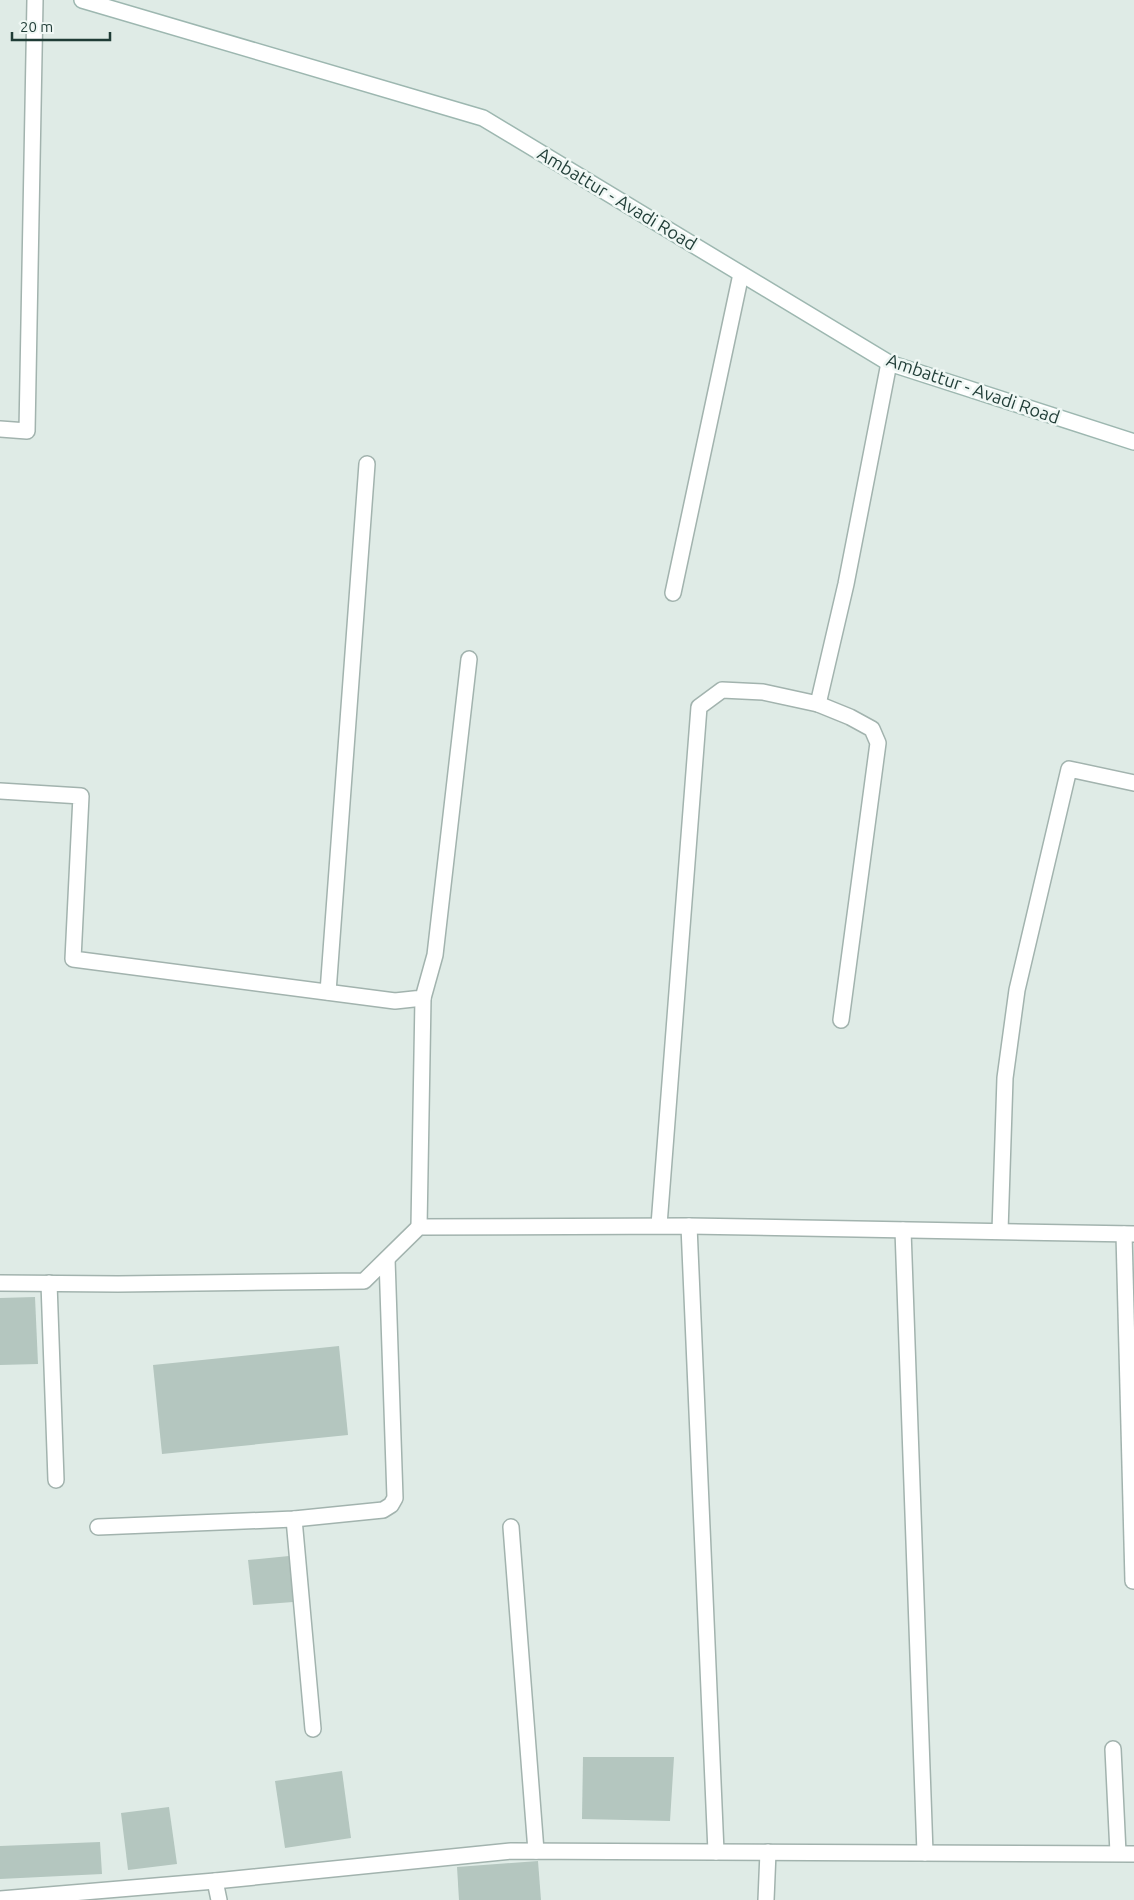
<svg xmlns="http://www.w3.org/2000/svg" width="1134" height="1900" font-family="Ubuntu,sans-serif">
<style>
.building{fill:#b4c6bf}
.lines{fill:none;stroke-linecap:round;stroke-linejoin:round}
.street-casing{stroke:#a2b3ae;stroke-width:18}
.secondary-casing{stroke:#9db7b0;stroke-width:18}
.street{stroke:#fff;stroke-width:15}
.secondary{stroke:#fff;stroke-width:15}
.labels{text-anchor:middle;stroke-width:5;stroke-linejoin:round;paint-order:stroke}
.street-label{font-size:18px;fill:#1f3c36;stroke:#eff7f4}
</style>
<rect width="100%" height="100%" fill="#dfebe6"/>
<g class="building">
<polygon points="35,1297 38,1364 0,1365 0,1298"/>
<polygon points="339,1346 348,1435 162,1454 153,1365"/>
<polygon points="289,1556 293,1602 253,1605 248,1560"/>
<polygon points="583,1757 674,1757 670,1821 582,1819"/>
<polygon points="342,1771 351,1838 285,1848 275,1781"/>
<polygon points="169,1807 177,1864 128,1870 121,1813"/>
<polygon points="100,1842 102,1874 0,1879 0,1846"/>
<polygon points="538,1861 541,1900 459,1900 457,1867"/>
</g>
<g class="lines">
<defs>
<g id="street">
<polyline points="0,429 27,431 35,0"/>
<polyline points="673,593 741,274"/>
<polyline points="818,704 850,717 872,729 878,743 841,1020"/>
<polyline points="0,791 81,796 73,959 395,1001 423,998 435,955 469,659"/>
<polyline points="328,992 367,464"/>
<polyline points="659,1225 699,707 722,690 763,692 818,704 846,584 889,363"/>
<polyline points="689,1226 1134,1234"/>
<polyline points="419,1227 423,998"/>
<polyline points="903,1230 925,1853"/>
<polyline points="1000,1231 1005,1078 1017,990 1069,769 1134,783"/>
<polyline points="1124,1234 1133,1581"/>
<polyline points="0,1283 118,1284 364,1281 419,1227 689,1226 716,1852"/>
<polyline points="49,1283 56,1480"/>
<polyline points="294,1519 313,1729"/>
<polyline points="98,1527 294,1519 383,1510 391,1505 395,1498 387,1259"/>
<polyline points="511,1527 536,1851"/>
<polyline points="1113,1749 1118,1853"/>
<polyline points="215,1881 219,1900"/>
<polyline points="0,1899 215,1881 511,1851 1134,1854"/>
<polyline points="766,1900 768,1852"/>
</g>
<polyline id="secondary" points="82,0 483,118 889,363 1134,442"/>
</defs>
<use href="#street" class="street-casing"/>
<use href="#secondary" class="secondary-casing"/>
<use href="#street" class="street"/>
<use href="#secondary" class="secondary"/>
</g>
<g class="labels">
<g class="street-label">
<text transform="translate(617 199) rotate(31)" y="6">Ambattur - Avadi Road</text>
<text transform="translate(973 389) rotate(19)" y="6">Ambattur - Avadi Road</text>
</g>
</g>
<path d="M12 32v8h98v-8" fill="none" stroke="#1f3c36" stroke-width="2.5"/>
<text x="20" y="32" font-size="15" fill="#1f3c36" stroke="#eff7f4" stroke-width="4" paint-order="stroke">20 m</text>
</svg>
